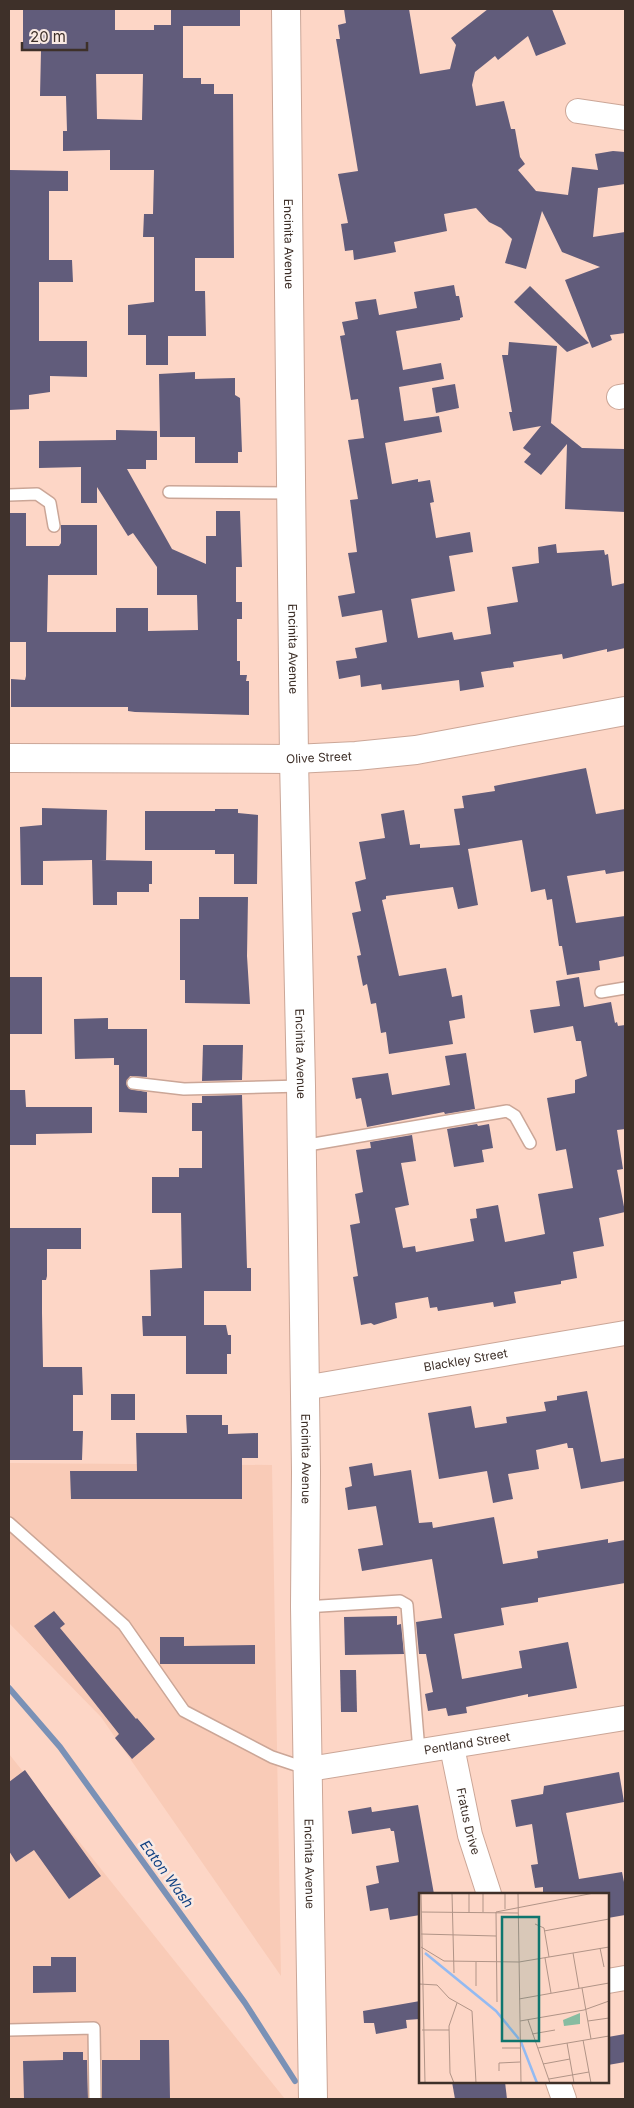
<svg xmlns="http://www.w3.org/2000/svg" width="634" height="2108" font-family="Inter,sans-serif">
<style>
.built{fill:#f9cbb7}
.lines{fill:none;stroke-linecap:round;stroke-linejoin:round}
.stream{stroke:#7a91b6;stroke-width:6}
.building{fill:#615c7b;fill-rule:evenodd}
.service-casing{stroke:#cba697;stroke-width:14}
.minor-casing{stroke:#cba697;stroke-width:26}
.tertiary-casing{stroke:#cba697;stroke-width:30}
.service{stroke:#fff;stroke-width:11}
.minor{stroke:#fff;stroke-width:24}
.tertiary{stroke:#fff;stroke-width:28}
.labels{text-anchor:middle;stroke-width:5;stroke-linejoin:round;paint-order:stroke}
.street-label{font-size:12px;fill:#3e3029;stroke:#f9e9e3}
.water-label{font-size:14px;font-style:italic;fill:#114283;stroke:#f9e9e3}
.inset-river{fill:none;stroke:#93baf2;stroke-width:2.5}
.inset-road{fill:none;stroke:#b19487;stroke-width:1}
.view{fill:#0f766e;fill-opacity:0.15;stroke:#0f766e;stroke-width:2.5}
.inset-edge{fill:none;stroke:#3e3029;stroke-width:2.5}
</style>
<rect width="100%" height="100%" fill="#fdd6c6"/>
<g class="built">
<polygon points="9,1463 272,1465 281,1976 101,1717 9,1623"/>
<polygon points="9,1754 285,2099 9,2099"/>
</g>
<g class="lines">
<polyline class="stream" points="9,1688 60,1747 245,2003 295,2081"/>
</g>
<g class="building">
<path d="M23,9H115V30H154V25H171V9H240V26H183V78H201V84H214V94H233L234,258H195V291H205L206,336H168V365H146V335H128V305L154,302V237H143L144,214H153L154,170H110V150L63,151V131H67L66,96H40L41,51H23ZM96,74H143L142,120L97,119Z"/>
<polygon points="344,9 409,9 420,74 450,69 456,45 451,38 488,9 552,9 566,44 536,56 528,36 498,60 495,56 475,72 472,85 476,106 504,101 511,129 515,129 520,157 525,164 518,170 536,191 568,195 572,167 598,170 595,154 613,151 625,152 625,184 598,188 593,237 625,232 625,333 610,335 612,340 592,348 565,280 600,267 562,252 542,211 526,269 505,263 512,239 501,228 489,222 476,208 444,214 447,231 394,242 396,252 354,260 353,250 345,251 341,224 348,223 338,174 358,171 336,39 340,39 338,25 346,23"/>
<polygon points="9,170 68,171 68,191 49,191 49,260 72,260 73,282 39,282 39,341 87,341 87,377 50,376 50,392 29,395 29,409 9,410"/>
<polygon points="454,285 456,296 459,296 463,317 460,318 460,320 396,331 403,370 441,363 444,379 399,387 404,421 439,416 442,432 385,443 392,484 418,479 418,482 430,480 434,502 430,503 436,538 470,532 473,552 449,556 455,591 411,599 418,638 452,632 454,640 491,634 487,607 518,602 512,567 539,563 538,547 556,544 557,553 604,550 605,555 608,554 612,586 625,583 625,648 607,652 607,649 563,659 562,654 513,662 514,667 481,672 484,687 460,691 459,680 382,690 381,684 361,687 360,675 339,679 336,661 357,658 355,648 387,642 382,610 342,617 338,596 355,593 348,553 357,552 350,500 358,499 348,440 364,438 358,399 351,400 340,336 345,335 342,322 358,319 355,302 376,299 379,315 417,308 414,292"/>
<polygon points="530,286 589,343 567,352 514,302"/>
<polygon points="509,342 557,346 551,423 582,448 625,449 625,512 565,509 567,444 541,475 524,462 531,454 523,448 541,426 513,431 509,412 512,412 502,355 508,355"/>
<polygon points="195,372 195,379 235,378 235,395 240,398 242,452 238,452 238,463 195,463 195,437 160,437 159,374"/>
<polygon points="455,384 459,408 436,413 432,388"/>
<polygon points="116,430 157,431 157,460 146,460 146,469 127,469 172,549 206,564 206,536 216,536 216,511 240,511 242,567 236,567 236,602 242,602 242,619 237,619 237,661 240,661 240,675 247,675 246,681 249,681 249,715 135,712 128,711 128,707 11,707 11,679 25,680 26,676 26,642 9,642 9,513 26,513 26,546 59,546 61,543 61,525 97,525 97,575 48,575 47,632 116,632 116,608 148,608 148,631 198,630 197,595 157,595 157,567 133,533 128,536 97,487 97,503 81,503 81,467 39,468 39,441 116,440"/>
<polygon points="586,768 596,814 625,809 625,871 606,874 605,870 567,876 576,923 625,916 625,956 599,961 600,970 567,975 562,946 559,946 552,899 547,900 545,889 531,892 522,840 468,849 478,905 458,909 453,887 386,896 386,899 382,900 399,976 446,968 452,997 462,995 465,1018 449,1021 453,1044 389,1054 386,1032 381,1033 376,1003 371,1004 367,984 363,986 357,956 361,955 352,913 361,911 355,882 366,879 359,842 385,838 381,814 404,810 410,845 420,844 420,848 460,845 454,809 464,808 462,796 495,791 494,786"/>
<polygon points="42,808 107,810 106,860 99,860 152,861 152,884 149,884 149,892 117,892 117,905 93,905 92,860 43,861 43,885 21,885 20,827 42,825"/>
<polygon points="215,809 238,809 238,813 258,815 257,884 234,884 234,854 215,854 215,850 145,850 145,811 215,811"/>
<polygon points="199,897 248,897 247,956 250,1004 185,1003 185,980 180,980 180,919 199,919"/>
<rect x="9" y="977" width="33" height="57"/>
<polygon points="579,977 584,1007 611,1002 615,1023 617,1022 618,1026 625,1025 625,1129 617,1130 623,1169 617,1170 625,1212 599,1218 604,1246 573,1252 577,1278 561,1281 561,1284 514,1292 516,1303 494,1307 493,1302 438,1311 437,1307 430,1308 428,1297 395,1303 397,1318 374,1325 371,1323 361,1325 353,1277 358,1276 350,1225 360,1223 355,1194 363,1192 356,1150 371,1148 370,1142 412,1135 416,1161 401,1163 409,1205 395,1208 403,1248 415,1246 416,1252 474,1241 470,1219 477,1218 476,1209 498,1205 505,1242 545,1234 538,1194 573,1188 566,1149 556,1151 547,1098 575,1093 575,1080 587,1076 581,1041 576,1041 573,1026 534,1033 530,1010 560,1006 556,981"/>
<polygon points="108,1018 108,1029 147,1029 147,1077 130,1076 126,1083 129,1089 147,1092 147,1113 119,1112 119,1065 114,1065 114,1058 75,1059 74,1019"/>
<polygon points="203,1045 243,1045 242,1080 202,1081"/>
<polygon points="466,1053 475,1109 445,1114 444,1112 367,1127 361,1098 356,1099 352,1078 388,1073 392,1095 450,1085 445,1056"/>
<polygon points="9,1090 25,1090 26,1107 92,1107 92,1133 36,1134 36,1145 9,1145"/>
<polygon points="242,1095 247,1268 251,1268 251,1291 204,1291 204,1325 226,1325 228,1335 231,1335 231,1354 227,1354 227,1374 186,1374 186,1336 143,1336 142,1316 151,1316 150,1270 182,1268 181,1213 152,1213 152,1177 179,1177 179,1168 202,1168 202,1131 192,1131 192,1103 202,1103 202,1096"/>
<polygon points="477,1124 478,1126 489,1124 493,1148 482,1150 484,1162 454,1167 447,1129"/>
<polygon points="9,1228 81,1228 81,1249 47,1249 47,1276 46,1280 42,1280 42,1313 43,1367 82,1367 83,1395 73,1395 73,1431 83,1431 82,1460 9,1460"/>
<polygon points="587,1391 601,1462 625,1458 625,1481 581,1489 573,1448 568,1448 567,1443 536,1450 539,1469 508,1474 513,1499 493,1503 487,1471 439,1479 428,1413 471,1406 475,1428 507,1423 506,1417 546,1411 544,1402 557,1400 557,1396"/>
<rect x="111" y="1394" width="24" height="26"/>
<polygon points="186,1415 222,1415 222,1425 228,1425 228,1434 258,1433 258,1458 242,1458 242,1499 71,1499 70,1471 137,1471 136,1433 187,1433"/>
<polygon points="372,1463 374,1476 411,1470 419,1523 432,1522 433,1528 494,1517 503,1564 538,1558 537,1551 608,1539 608,1543 625,1540 625,1583 538,1598 538,1602 501,1608 504,1625 454,1634 462,1679 522,1668 519,1651 568,1642 577,1688 528,1697 528,1694 466,1707 467,1713 448,1716 446,1708 428,1711 425,1694 433,1692 426,1654 419,1654 416,1622 442,1618 432,1559 362,1571 358,1549 383,1545 376,1506 348,1510 345,1488 352,1486 349,1467"/>
<polygon points="54,1611 65,1624 60,1628 136,1719 137,1718 155,1739 132,1759 115,1738 119,1734 34,1626"/>
<polygon points="397,1616 397,1625 401,1624 404,1654 345,1655 344,1617"/>
<polygon points="160,1637 184,1637 184,1646 255,1645 255,1664 160,1664"/>
<polygon points="340,1670 356,1670 357,1712 341,1712"/>
<polygon points="25,1770 101,1876 69,1899 34,1850 16,1862 9,1851 9,1782"/>
<polygon points="619,1772 624,1802 566,1813 579,1879 622,1872 625,1887 625,1915 608,1918 608,1894 543,1894 543,1887 535,1888 531,1865 538,1864 532,1824 516,1827 511,1800 543,1794 544,1786"/>
<polygon points="418,1805 434,1894 420,1894 420,1915 390,1920 388,1908 370,1911 366,1886 379,1883 376,1866 399,1862 394,1831 391,1831 390,1828 352,1834 348,1811 371,1807 372,1812"/>
<polygon points="51,1957 76,1957 76,1992 33,1993 33,1966 51,1966"/>
<polygon points="420,2001 420,2019 406,2020 407,2028 376,2034 374,2023 364,2023 363,2011"/>
<polygon points="625,2034 625,2062 608,2065 608,2037"/>
<polygon points="140,2040 169,2040 170,2099 102,2099 102,2060 140,2060"/>
<polygon points="63,2052 83,2052 83,2060 87,2060 88,2099 24,2099 23,2061 63,2060"/>
<polygon points="452,2082 505,2082 507,2099 455,2099"/>
</g>
<g class="lines">
<defs>
<g id="service">
<polyline points="169,492 291,493"/>
<polyline points="9,495 37,494 50,503 54,526"/>
<polyline points="601,992 625,988"/>
<polyline points="133,1083 184,1089 301,1086"/>
<polyline points="302,1146 507,1111 515,1116 530,1143"/>
<polyline points="9,1523 124,1625 184,1711 272,1757 308,1769"/>
<polyline points="305,1607 400,1601 407,1605 419,1751"/>
<polyline points="9,2030 94,2028 95,2099"/>
</g>
<g id="minor">
<polyline points="578,111 625,118"/>
<polyline points="619,397 625,396"/>
<path id="s1" d="M304,1388L625,1333"/>
<path id="s2" d="M452,1747L470,1835L489,1894"/>
<path id="s3" d="M309,1769L625,1718"/>
<polyline points="608,1981 625,1978"/>
<polyline points="558,2082 564,2099"/>
</g>
<g id="tertiary">
<path id="s4" d="M286,9L294,759L301,1086L306,1472L305,1607L313,2099"/>
<path id="s5" d="M9,758L294,759L356,756L416,750L625,711"/>
</g>
</defs>
<use href="#service" class="service-casing"/>
<use href="#minor" class="minor-casing"/>
<use href="#tertiary" class="tertiary-casing"/>
<use href="#service" class="service"/>
<use href="#minor" class="minor"/>
<use href="#tertiary" class="tertiary"/>
</g>
<g class="labels">
<g class="street-label">
<text dy="4" stroke="none"><textPath href="#s4" startOffset="235">Encinita Avenue</textPath></text>
<text dy="4" stroke="none"><textPath href="#s4" startOffset="640">Encinita Avenue</textPath></text>
<text dy="4" stroke="none"><textPath href="#s5" startOffset="310">Olive Street</textPath></text>
<text dy="4" stroke="none"><textPath href="#s4" startOffset="1045">Encinita Avenue</textPath></text>
<text dy="4" stroke="none"><textPath href="#s1" startOffset="164">Blackley Street</textPath></text>
<text dy="4" stroke="none"><textPath href="#s4" startOffset="1450">Encinita Avenue</textPath></text>
<text dy="4" stroke="none"><textPath href="#s3" startOffset="160">Pentland Street</textPath></text>
<text dy="4" stroke="none"><textPath href="#s2" startOffset="76">Fratus Drive</textPath></text>
<text dy="4" stroke="none"><textPath href="#s4" startOffset="1855">Encinita Avenue</textPath></text>
</g>
<g class="water-label">
<text transform="translate(167 1874) rotate(54)" y="5">Eaton Wash</text>
</g>
</g>
<g transform="translate(419 1893)">
<rect width="190" height="190" fill="#fdd6c6"/>
<path d="M161,120V131L145,133L144,127Z" fill="#87bca1"/>
<path class="inset-river" d="M6,60L77,118L100,146M102,149L118,190"/>
<path class="inset-road" d="M2,0L6,190M33,0L35,80M50,0V19M64,0V19M86,0V16M99,0L102,190M2,19L99,20M77,19L175,0M77,19L78,109M116,31L125,35L130,64M125,38L190,26M2,41L77,43M2,54L25,68L100,69L190,54M181,55L185,74M154,60L160,95M126,65L132,100M0,91L18,92L30,105L53,118L57,190M57,93V69M163,95L172,146M100,106L190,90M109,127L131,190M101,128L165,117L190,108M169,128L190,125M0,136V190M3,137H30M113,141L136,137M164,147L172,190M148,150L155,190M83,155H101M119,155L190,143M124,171L151,166M80,178V170L101,169M130,186L170,179M35,190L31,180L30,133L38,110"/>
<path class="view" d="M83,24H120V148H83Z"/>
<rect width="190" height="190" class="inset-edge"/>
</g>
<rect width="634" height="2108" fill="none" stroke="#3e3029" stroke-width="20"/>
<path d="M22 42v8h65v-8" fill="none" stroke="#3e3029" stroke-width="2.5"/>
<text x="30" y="42" font-size="15" fill="#3e3029" stroke="#f9e9e3" stroke-width="4" paint-order="stroke">20 m</text>
</svg>
